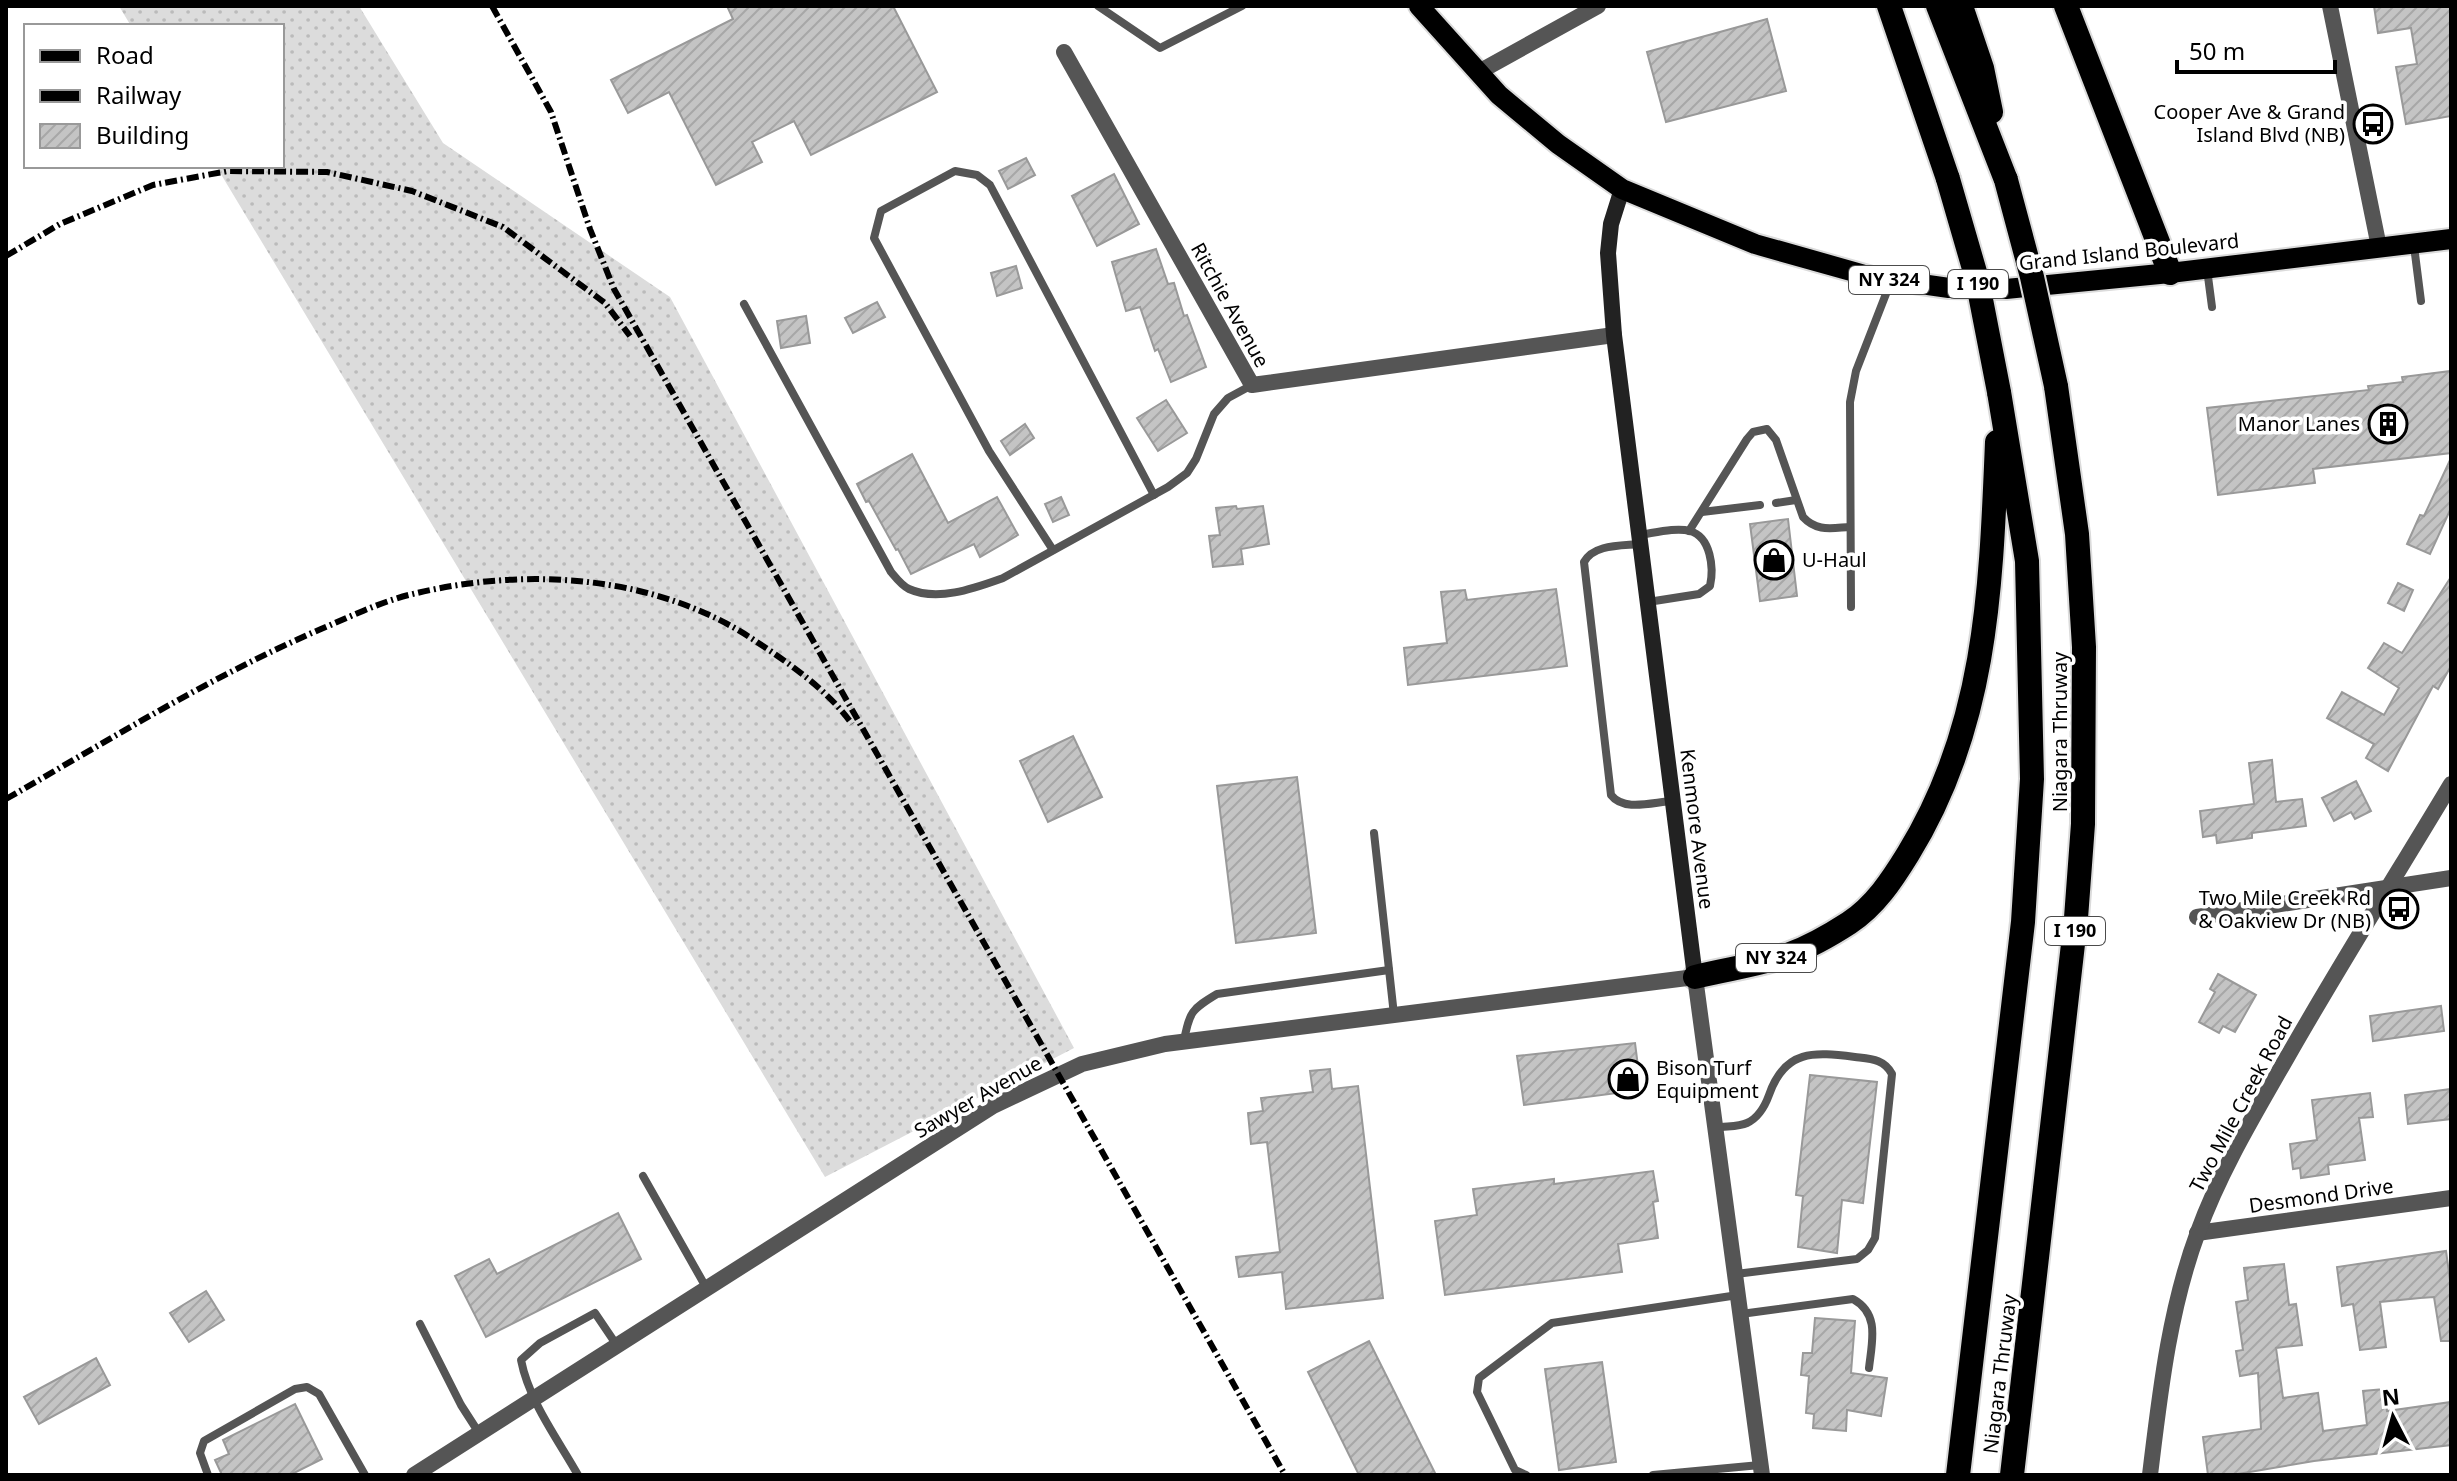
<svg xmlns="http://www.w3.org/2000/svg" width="2457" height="1481" font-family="'Noto Sans',sans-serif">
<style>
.grass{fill:url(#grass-dots)}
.building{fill:url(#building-hatch);stroke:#999;stroke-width:2}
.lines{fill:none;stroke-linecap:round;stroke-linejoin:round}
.primary-casing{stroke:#dbdbdb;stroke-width:24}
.motorway-casing{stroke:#dbdbdb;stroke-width:28}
.service{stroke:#555;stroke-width:8}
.minor{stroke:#555;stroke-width:16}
.tertiary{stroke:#555;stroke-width:16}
.secondary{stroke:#222;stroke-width:16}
.primary{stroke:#000;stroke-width:20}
.motorway{stroke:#000;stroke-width:24}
.rail{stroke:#000;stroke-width:6;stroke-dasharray:12 4 2 4;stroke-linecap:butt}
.motorway-bridge-casing{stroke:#dbdbdb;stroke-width:28;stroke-linecap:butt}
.motorway-bridge{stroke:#000;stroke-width:24}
.labels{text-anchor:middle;stroke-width:7;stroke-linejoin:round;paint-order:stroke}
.shield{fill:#fff;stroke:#4c4c4c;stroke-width:2}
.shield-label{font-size:18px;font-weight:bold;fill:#000}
.poi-label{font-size:20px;fill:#000;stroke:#fff;text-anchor:end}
.street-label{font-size:20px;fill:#000;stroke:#fff}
</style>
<defs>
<pattern id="grass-dots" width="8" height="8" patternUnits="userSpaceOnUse" patternTransform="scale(2)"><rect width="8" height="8" fill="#dcdcdc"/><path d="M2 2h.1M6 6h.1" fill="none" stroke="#bbb" stroke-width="1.8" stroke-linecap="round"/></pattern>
<pattern id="building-hatch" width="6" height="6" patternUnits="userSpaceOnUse" patternTransform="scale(2)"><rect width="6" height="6" fill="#c4c4c4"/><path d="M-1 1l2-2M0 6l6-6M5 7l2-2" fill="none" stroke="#a7a7a7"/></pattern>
</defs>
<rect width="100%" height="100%" fill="#fff"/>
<polygon class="grass" points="119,6 359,6 443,143 670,297 1074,1048 825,1177 216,166 282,166 282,26 131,26"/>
<g class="building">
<polygon points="727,6 893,6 937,92 811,155 794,121 752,142 762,162 716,185 669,92 628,113 611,80 733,19"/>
<polygon points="2374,6 2451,6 2451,116 2406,124 2396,67 2417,64 2411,28 2378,33"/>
<polygon points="1767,19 1786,91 1666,122 1647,52"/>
<polygon points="1026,158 1035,175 1008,189 999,171"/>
<polygon points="1114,174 1139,224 1097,246 1072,196"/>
<polygon points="1156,249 1168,284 1174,283 1184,316 1187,315 1206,367 1171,382 1158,349 1155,351 1140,307 1126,311 1112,262"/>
<polygon points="1016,266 1022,288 997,296 991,273"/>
<polygon points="877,302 885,317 853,333 845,318"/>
<polygon points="806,316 810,343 781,348 777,321"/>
<polygon points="2451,371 2451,453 2313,469 2315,483 2218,495 2207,408 2369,390 2368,386 2403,382 2402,377"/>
<polygon points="1166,400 1187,433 1158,451 1137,418"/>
<polygon points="1025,424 1034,438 1010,455 1001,441"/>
<polygon points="912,454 948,523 997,497 1018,535 980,557 974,544 911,574 898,549 896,550 869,501 866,502 857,484"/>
<polygon points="2451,458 2451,508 2430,554 2407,544 2420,515 2424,516"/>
<polygon points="1061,497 1069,515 1053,522 1045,504"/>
<polygon points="1236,506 1237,509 1263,506 1269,544 1241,549 1243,564 1213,567 1209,536 1220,535 1216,508"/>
<polygon points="1788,519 1797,596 1760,601 1750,524"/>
<polygon points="2451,577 2451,666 2438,689 2433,686 2388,771 2366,758 2374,744 2327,718 2342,692 2384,715 2399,688 2368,668 2384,643 2402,653"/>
<polygon points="2398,583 2413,590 2404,611 2388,603"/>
<polygon points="1556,589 1567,666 1408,685 1404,648 1447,643 1441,592 1465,590 1467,600"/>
<polygon points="1073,736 1102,797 1048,822 1020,761"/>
<polygon points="2272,760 2276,802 2302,799 2306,826 2252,833 2252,838 2217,843 2216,835 2203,837 2200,811 2254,804 2249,763"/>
<polygon points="1297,777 1316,933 1236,943 1217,786"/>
<polygon points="2356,781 2371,811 2355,819 2351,812 2334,821 2322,798"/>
<polygon points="2218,974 2256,995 2235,1032 2223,1026 2219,1033 2199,1022 2215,992 2210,989"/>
<polygon points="2441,1006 2444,1031 2373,1041 2370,1016"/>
<polygon points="1635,1043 1641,1090 1524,1105 1517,1056"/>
<polygon points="1330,1069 1332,1089 1358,1086 1383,1298 1286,1309 1282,1272 1239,1277 1236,1257 1280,1252 1267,1142 1251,1144 1248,1113 1263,1111 1261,1098 1313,1092 1310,1071"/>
<polygon points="1810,1075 1877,1082 1863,1203 1842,1200 1837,1253 1798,1247 1803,1196 1796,1195"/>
<polygon points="2451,1089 2451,1119 2408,1124 2405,1095"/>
<polygon points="2370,1093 2373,1117 2359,1118 2365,1160 2328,1165 2329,1174 2301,1178 2300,1168 2293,1169 2290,1144 2317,1140 2312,1100"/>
<polygon points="1653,1171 1658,1201 1653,1202 1658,1238 1618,1244 1622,1272 1445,1295 1435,1221 1477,1215 1473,1189 1554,1179 1554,1184"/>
<polygon points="618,1213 641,1259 486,1337 455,1276 489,1259 497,1274"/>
<polygon points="2446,1251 2451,1287 2451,1341 2441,1341 2434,1297 2420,1298 2380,1302 2386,1347 2360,1350 2353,1304 2342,1306 2337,1267"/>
<polygon points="2284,1264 2289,1305 2296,1304 2302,1345 2276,1348 2283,1398 2318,1393 2323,1431 2367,1425 2363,1391 2384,1389 2387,1411 2451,1402 2451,1445 2314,1461 2232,1475 2208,1475 2203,1437 2261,1429 2258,1373 2240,1376 2236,1351 2243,1350 2236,1302 2248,1300 2244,1268"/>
<polygon points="206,1291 224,1320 189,1342 170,1313"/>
<polygon points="1815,1318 1855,1321 1851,1373 1887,1378 1881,1416 1847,1410 1846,1431 1813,1428 1814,1414 1806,1413 1809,1376 1801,1375 1803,1353 1812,1353"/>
<polygon points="1369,1341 1436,1475 1359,1475 1308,1372"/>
<polygon points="96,1358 110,1385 39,1424 24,1397"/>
<polygon points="1602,1362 1616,1462 1559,1470 1545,1369"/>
<polygon points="295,1404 322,1459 290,1475 222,1475 215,1460 229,1454 223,1440"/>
</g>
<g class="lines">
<defs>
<polyline id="primary" points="1419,6 1499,95 1558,144 1622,189 1755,244 1872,277 1949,288 2006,289 2170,273 2451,239"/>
<g id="motorway">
<polyline points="1889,6 1948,179"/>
<polyline points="1938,6 2006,180"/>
<polyline points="1961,6 1982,68 1991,112"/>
<polyline points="2066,6 2170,273"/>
<path d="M1695,977C1726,969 1760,965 1790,954C1809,947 1832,934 1849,923C1875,906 1892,880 1908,854C1987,726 1991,588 1997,442"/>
<polyline points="1958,1475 2023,922 2032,779 2027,561 1999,392"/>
<polyline points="2012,1475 2076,918 2083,824 2084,647 2077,534 2056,386"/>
</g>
</defs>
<use href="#primary" class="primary-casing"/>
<use href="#motorway" class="motorway-casing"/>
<g class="service">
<polyline points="1098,6 1160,48 1242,6"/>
<polyline points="2414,246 2421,301"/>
<polyline points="2207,269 2212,307"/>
<path d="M744,304L891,572C896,578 902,586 909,589C938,602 975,588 1003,578L1168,487L1187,473L1196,459L1214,414L1228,398L1252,385"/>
<polyline points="1776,503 1796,500"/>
<polyline points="1702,512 1760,505"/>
<path d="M1689,531L1747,439L1753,432L1767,429L1776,440L1803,517C1817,532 1831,528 1850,527"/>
<path d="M1639,535C1654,533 1676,527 1690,531C1711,537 1714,568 1710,586L1699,594L1648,602"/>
<path d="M1640,544C1621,546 1594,544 1584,562L1611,795C1624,812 1653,802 1673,801"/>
<polyline points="1053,550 989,451 874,238 881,211 955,171 977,175 990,185 1154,495"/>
<polyline points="1851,607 1850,402 1856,371 1891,281"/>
<polyline points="1374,833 1394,1015"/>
<path d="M1184,1041C1189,1012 1192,1009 1217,994L1389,970"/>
<path d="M1716,1128C1725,1126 1738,1127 1747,1123C1758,1118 1765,1106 1769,1095C1785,1049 1814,1052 1855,1057C1871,1059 1884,1059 1892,1074L1875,1238L1868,1250L1857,1259L1736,1274"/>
<polyline points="643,1176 707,1289"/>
<path d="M1741,1314L1853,1299C1880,1314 1872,1341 1869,1368"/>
<polyline points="420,1324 461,1405 479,1433"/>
<polyline points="208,1475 200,1453 204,1441 295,1389 307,1387 319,1394 365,1475"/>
<path d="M578,1475C557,1438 529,1401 521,1360L540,1343L595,1313L618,1347"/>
<polyline points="1526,1475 1515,1470 1477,1392 1479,1378 1552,1323 1738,1295"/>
<polyline points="1653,1475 1760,1465"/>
</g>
<g class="minor">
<polyline points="2330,6 2379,247"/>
<polyline points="1064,52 1252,385 1614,335"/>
<polyline points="1477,73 1598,6"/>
<polyline points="2197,917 2451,878"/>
<polyline points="2197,1233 2451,1198"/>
</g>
<g class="tertiary">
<polyline points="414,1475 993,1106 1082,1064 1165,1044 1695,977 1762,1475"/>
<path d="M2150,1475C2160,1393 2169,1310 2198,1232C2221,1169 2256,1112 2289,1054C2341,963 2397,874 2451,784"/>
</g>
<polyline class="secondary" points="1622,189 1611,224 1608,253 1614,335 1695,977"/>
<use href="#primary" class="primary"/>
<use href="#motorway" class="motorway"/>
<g class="rail">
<polyline points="492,6 551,112 590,229 614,289 1285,1475"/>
<polyline points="6,256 60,224 153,185 228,171 327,172 412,191 503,227 605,303 630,336"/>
<path d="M6,799C109,740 212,676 321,629C352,616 384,600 417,593C527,567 654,575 751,638C787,662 826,688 852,724"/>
</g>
<defs>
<g id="motorway-bridge">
<polyline points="1948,179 1977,279 1999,392"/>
<polyline points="2006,180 2032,277 2056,386"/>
</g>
</defs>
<use href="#motorway-bridge" class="motorway-bridge-casing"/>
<use href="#motorway-bridge" class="motorway-bridge"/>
</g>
<defs>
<symbol id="bus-ring" viewBox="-11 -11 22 22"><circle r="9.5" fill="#fff" stroke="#000" stroke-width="1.5"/><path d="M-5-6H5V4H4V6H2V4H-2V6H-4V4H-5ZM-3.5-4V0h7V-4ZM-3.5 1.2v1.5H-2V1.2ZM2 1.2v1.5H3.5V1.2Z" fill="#000"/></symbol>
<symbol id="building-ring" viewBox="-11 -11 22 22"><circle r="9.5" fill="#fff" stroke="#000" stroke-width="1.5"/><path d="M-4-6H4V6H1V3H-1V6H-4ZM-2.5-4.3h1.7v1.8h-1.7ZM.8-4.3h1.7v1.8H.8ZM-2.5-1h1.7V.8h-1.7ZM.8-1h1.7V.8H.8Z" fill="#000"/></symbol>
<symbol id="shop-ring" viewBox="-11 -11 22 22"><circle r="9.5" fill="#fff" stroke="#000" stroke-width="1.5"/><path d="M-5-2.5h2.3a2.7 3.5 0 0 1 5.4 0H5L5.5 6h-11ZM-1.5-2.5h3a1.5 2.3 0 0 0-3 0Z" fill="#000"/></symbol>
</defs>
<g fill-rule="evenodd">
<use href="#bus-ring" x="2351" y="102" width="44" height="44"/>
<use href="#building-ring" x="2366" y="402" width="44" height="44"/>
<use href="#shop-ring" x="1752" y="538" width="44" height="44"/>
<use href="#bus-ring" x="2377" y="887" width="44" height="44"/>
<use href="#shop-ring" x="1606" y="1057" width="44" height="44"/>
</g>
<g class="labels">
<g class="shield">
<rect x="1849" y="266" width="80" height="28" rx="6"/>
<rect x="1948" y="270" width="60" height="28" rx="6"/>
<rect x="2045" y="917" width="60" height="28" rx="6"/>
<rect x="1736" y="944" width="80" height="28" rx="6"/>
</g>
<g class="shield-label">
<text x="1889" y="286">NY 324</text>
<text x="1978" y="290">I 190</text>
<text x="2075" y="937">I 190</text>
<text x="1776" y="964">NY 324</text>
</g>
<g class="poi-label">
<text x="2345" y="119">Cooper Ave &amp; Grand<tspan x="2345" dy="23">Island Blvd (NB)</tspan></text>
<text x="2360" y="431">Manor Lanes</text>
<text x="1802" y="567" text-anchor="start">U-Haul</text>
<text x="2371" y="905">Two Mile Creek Rd<tspan x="2371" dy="23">&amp; Oakview Dr (NB)</tspan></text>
<text x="1656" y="1075" text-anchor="start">Bison Turf<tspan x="1656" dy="23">Equipment</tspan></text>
</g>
<g class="street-label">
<text transform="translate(2129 252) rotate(-6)" y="7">Grand Island Boulevard</text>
<text transform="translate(1230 305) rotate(61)" y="7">Ritchie Avenue</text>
<text transform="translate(2060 732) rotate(-90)" y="7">Niagara Thruway</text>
<text transform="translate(1697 829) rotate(83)" y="7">Kenmore Avenue</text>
<text transform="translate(978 1097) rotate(-30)" y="7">Sawyer Avenue</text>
<text transform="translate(2241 1104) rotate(-62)" y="7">Two Mile Creek Road</text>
<text transform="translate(2321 1196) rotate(-8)" y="7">Desmond Drive</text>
<text transform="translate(2000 1374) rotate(-83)" y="7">Niagara Thruway</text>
</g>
</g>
<rect width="2457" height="1481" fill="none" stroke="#000000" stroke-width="16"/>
<rect x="24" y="24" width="260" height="144" fill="#ffffff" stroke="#999999" stroke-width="2"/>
<rect x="40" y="50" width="40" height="12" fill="#000000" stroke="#999999" stroke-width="2"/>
<text x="96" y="64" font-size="24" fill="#000000">Road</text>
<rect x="40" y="90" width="40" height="12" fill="#000000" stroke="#999999" stroke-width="2"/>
<text x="96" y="104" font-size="24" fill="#000000">Railway</text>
<rect x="40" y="124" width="40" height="24" fill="url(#building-hatch)" stroke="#999999" stroke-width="2"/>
<text x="96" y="144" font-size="24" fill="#000000">Building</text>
<g transform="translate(2393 1417) rotate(354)" stroke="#ffffff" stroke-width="6" paint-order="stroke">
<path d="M0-6L14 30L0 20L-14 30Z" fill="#000000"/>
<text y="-12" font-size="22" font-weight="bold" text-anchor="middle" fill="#000000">N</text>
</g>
<path d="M2177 60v12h158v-12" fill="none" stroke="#000000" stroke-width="4"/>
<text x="2189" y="60" font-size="24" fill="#000000" stroke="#ffffff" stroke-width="6" paint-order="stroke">50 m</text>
</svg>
